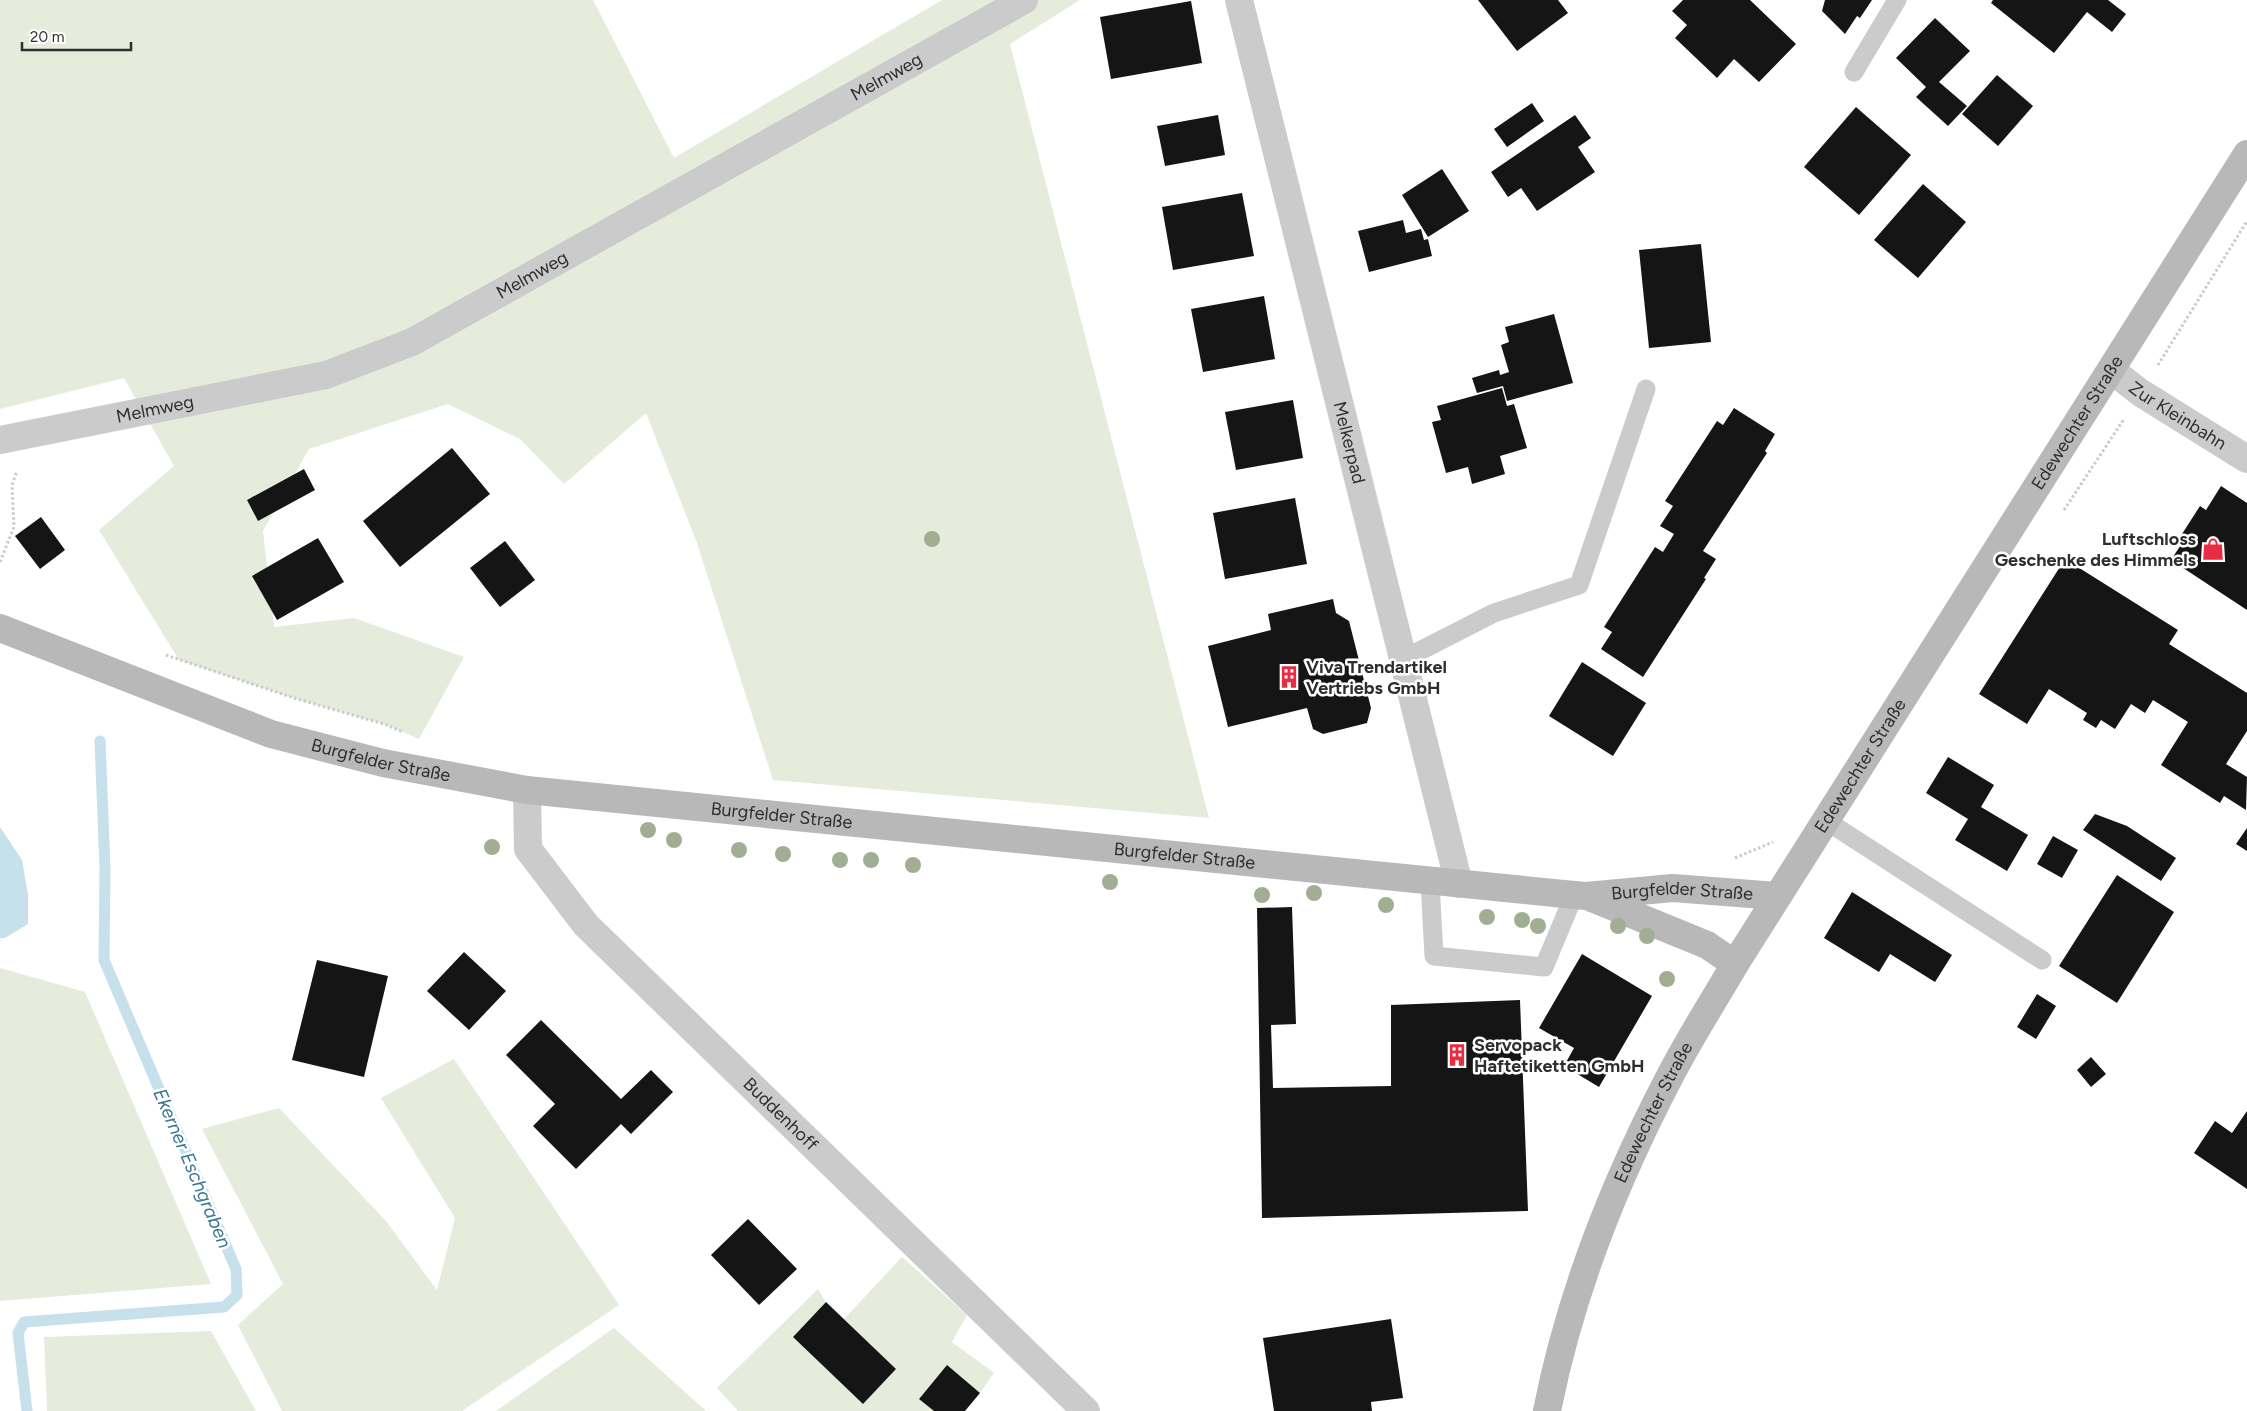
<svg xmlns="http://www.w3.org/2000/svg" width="2247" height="1411" font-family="Figtree,sans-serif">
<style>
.green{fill:#e5ecdb}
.water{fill:#c6e0ec}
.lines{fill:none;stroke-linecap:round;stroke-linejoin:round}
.stream{stroke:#c6e0ec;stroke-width:11}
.building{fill:#151515}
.path{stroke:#cbcbcb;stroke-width:3;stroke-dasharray:2.5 2.5;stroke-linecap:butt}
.lane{stroke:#cbcbcb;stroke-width:19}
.street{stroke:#cbcbcb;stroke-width:28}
.secondary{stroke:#b8b8b8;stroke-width:28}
.tree{fill:#a1ae93}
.labels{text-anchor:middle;stroke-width:5;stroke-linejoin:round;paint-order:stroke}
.street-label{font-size:18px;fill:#2e2e2e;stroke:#fff}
.poi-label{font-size:18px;font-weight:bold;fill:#2e2e2e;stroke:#fff;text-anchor:start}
.water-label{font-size:19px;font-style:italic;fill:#3a7592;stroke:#fff}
</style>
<rect width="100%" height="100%" fill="#fff"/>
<g class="green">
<polygon points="0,0 593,0 674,158 942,0 1080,0 1010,44 1209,818 773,780 697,543 646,413 564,484 520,439 448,404 309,449 263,531 274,627 354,618 464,657 419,739 387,725 294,698 179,660 99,530 174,466 124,378 0,409"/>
<polygon points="0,968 85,992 211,1284 0,1301"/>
<polygon points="454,1059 619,1305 462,1411 282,1411 238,1325 283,1284 202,1129 279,1108 386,1221 437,1290 455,1218 381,1098"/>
<polygon points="902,1257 967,1315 952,1342 994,1373 980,1393 946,1366 919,1398 934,1411 738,1411 717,1388 818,1289 826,1302 793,1337 863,1404 896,1369 844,1319"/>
<polygon points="614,1328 706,1411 496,1411"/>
<polygon points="211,1331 256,1411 47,1411 44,1337"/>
</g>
<polygon class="water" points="0,827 22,860 28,895 28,924 5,938 0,938"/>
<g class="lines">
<polyline class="stream" points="27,1411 18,1333 24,1322 224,1307 237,1295 236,1269 104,960 105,868 100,741"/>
</g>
<g class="building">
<polygon points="1478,0 1558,0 1568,13 1517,51"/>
<polygon points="1683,0 1750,0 1796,44 1759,82 1734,59 1717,78 1675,38 1687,25 1672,11"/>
<polygon points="1825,0 1872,0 1860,18 1857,16 1845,34 1822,11"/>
<polygon points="1993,0 2108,0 2126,14 2112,32 2087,12 2054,53 1991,3"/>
<polygon points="1191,1 1202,63 1111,79 1100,17"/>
<polygon points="1935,18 1970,51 1939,82 1967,106 1948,126 1916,97 1926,87 1896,58"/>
<polygon points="1997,75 2033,106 1998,146 1962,114"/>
<polygon points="1532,103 1544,121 1507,147 1494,129"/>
<polygon points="1856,107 1911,155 1859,215 1804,167"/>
<polygon points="1218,115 1225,155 1165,166 1157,126"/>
<polygon points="1575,115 1591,138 1578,147 1595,172 1537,211 1521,188 1508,197 1491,172"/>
<polygon points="1442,169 1469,211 1428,237 1402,195"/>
<polygon points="1923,184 1966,222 1918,278 1874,240"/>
<polygon points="1242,193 1254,256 1173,270 1162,207"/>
<polygon points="1403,220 1406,233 1421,229 1424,240 1428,239 1432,256 1369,272 1358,231"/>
<polygon points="1701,244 1711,342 1649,348 1639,250"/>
<polygon points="1264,296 1275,359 1203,372 1191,309"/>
<polygon points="1554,314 1573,383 1507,401 1503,386 1477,393 1472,378 1499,370 1500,375 1509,372 1501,345 1509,342 1505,327"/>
<polygon points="1502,388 1507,406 1514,404 1527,448 1500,456 1505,474 1472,484 1468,467 1446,473 1432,422 1441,420 1437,406"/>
<polygon points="1293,400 1303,458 1236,470 1225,412"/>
<polygon points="1734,408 1775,434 1765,451 1767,453 1703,551 1716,559 1704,578 1706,579 1643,677 1601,649 1612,632 1604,627 1655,547 1663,552 1674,534 1660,526 1673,506 1665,501 1717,421 1723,425"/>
<polygon points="452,448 490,494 400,567 363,521"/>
<polygon points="304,469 315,490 258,521 247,500"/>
<polygon points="2221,486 2247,503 2247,610 2171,560 2186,537 2182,534 2200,506 2206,510"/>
<polygon points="1295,498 1307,564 1225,579 1213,513"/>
<polygon points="41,517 65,550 40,569 15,536"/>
<polygon points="318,538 344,582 277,620 252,576"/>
<polygon points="505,541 535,580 500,607 470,568"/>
<polygon points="2065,559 2178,630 2169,644 2247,693 2247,731 2226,764 2247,777 2246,810 2224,796 2220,803 2161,765 2188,722 2153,700 2145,713 2131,704 2115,729 2101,720 2096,728 2083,720 2087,713 2049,689 2027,724 1979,694"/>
<polygon points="1333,599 1336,613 1349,621 1371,708 1367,723 1323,734 1313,729 1307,708 1228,727 1208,646 1271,630 1268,614"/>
<polygon points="1582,662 1646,703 1613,756 1549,716"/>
<polygon points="1948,757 1994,785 1981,807 2028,835 2007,871 1955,840 1968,819 1926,793"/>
<polygon points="2095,814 2127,826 2176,858 2161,881 2083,830"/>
<polygon points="2247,828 2247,851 2236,844"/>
<polygon points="2053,836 2078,850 2062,878 2037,864"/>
<polygon points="2117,875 2174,912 2117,1003 2059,966"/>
<polygon points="1852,892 1952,955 1935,982 1890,954 1879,972 1824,938"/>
<polygon points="1292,907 1296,1024 1271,1025 1273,1088 1391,1086 1391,1005 1520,1000 1528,1211 1262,1218 1257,908"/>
<polygon points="464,952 506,991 469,1030 427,991"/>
<polygon points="1582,954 1652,996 1599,1087 1564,1066 1574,1048 1539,1028"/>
<polygon points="317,960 388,976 364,1077 292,1060"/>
<polygon points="2037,994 2056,1006 2036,1039 2017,1027"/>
<polygon points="541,1020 621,1099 651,1070 673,1092 631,1134 621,1124 576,1169 533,1126 555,1104 506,1055"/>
<polygon points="2091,1057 2106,1074 2091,1087 2077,1070"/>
<polygon points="2247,1111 2247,1189 2194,1153 2215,1121 2232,1133"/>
<polygon points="748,1219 797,1269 759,1305 711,1255"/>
<polygon points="826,1302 896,1369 863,1404 793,1337"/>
<polygon points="1391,1319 1403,1398 1371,1402 1372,1411 1274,1411 1263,1338"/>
<polygon points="947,1365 980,1393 965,1411 934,1411 919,1399"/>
</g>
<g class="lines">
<g class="path">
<polyline points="2158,365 2247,221"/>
<polyline points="2064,510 2124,419"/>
<polyline points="0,562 14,527 12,485 17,471"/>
<polyline points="166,655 294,698 387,725 403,732"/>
<polyline points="1735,858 1773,842"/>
</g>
<g class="lane">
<polyline points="1854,72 1897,0"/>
<polyline points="1404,659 1494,613 1579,585 1646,389"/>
<polyline points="1825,820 2042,960"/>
<polyline points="1430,882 1434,956 1544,967 1574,895"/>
</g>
<g class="street">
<path id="s1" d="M1239,0L1459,884"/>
<path id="s2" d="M2111,370L2141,393L2247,459"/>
<path id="s3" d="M0,440L326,375L412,342L1024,0"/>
<path id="s4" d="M527,790L528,849L586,925L1086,1411"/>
</g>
<g class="secondary">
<path id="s5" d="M0,628L271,734L383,763L527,790L1574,895L1586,896L1673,888L1777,896"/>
<polyline points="1592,898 1707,945 1735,964"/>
<path id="s6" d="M1547,1411C1570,1294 1614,1183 1669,1078C1689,1039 1713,1002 1735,964L2247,154"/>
</g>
</g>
<g class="tree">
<circle cx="932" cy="539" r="8"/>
<circle cx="648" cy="830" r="8"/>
<circle cx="674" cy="840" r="8"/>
<circle cx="492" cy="847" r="8"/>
<circle cx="739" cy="850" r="8"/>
<circle cx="783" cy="854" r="8"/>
<circle cx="840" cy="860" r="8"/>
<circle cx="871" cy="860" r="8"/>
<circle cx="913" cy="865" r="8"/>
<circle cx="1110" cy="882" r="8"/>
<circle cx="1314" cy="893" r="8"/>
<circle cx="1262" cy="895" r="8"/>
<circle cx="1386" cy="905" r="8"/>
<circle cx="1487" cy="917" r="8"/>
<circle cx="1522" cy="920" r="8"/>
<circle cx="1538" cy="926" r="8"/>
<circle cx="1618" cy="926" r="8"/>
<circle cx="1647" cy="936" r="8"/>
<circle cx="1667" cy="979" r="8"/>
</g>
<defs>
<symbol id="shop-bare" viewBox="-9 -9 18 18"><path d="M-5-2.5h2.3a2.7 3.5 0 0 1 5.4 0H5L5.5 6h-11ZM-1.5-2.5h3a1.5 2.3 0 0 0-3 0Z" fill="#ea2b44" stroke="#fff" stroke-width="2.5" paint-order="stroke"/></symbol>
<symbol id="building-bare" viewBox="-9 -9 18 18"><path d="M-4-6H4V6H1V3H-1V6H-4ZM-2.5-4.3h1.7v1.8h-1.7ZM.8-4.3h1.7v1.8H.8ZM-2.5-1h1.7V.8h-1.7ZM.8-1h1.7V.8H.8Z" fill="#ea2b44" stroke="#fff" stroke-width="2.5" paint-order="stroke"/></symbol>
</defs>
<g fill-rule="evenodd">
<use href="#shop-bare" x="2197" y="533" width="32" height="32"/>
<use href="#building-bare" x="1273" y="661" width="32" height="32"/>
<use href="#building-bare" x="1441" y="1039" width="32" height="32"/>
</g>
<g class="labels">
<g class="street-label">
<text dy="6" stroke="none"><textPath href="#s3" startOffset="968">Melmweg</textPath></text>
<text dy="6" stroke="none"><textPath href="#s3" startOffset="562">Melmweg</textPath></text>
<text dy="6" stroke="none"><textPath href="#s3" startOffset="158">Melmweg</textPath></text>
<text dy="6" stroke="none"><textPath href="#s2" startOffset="81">Zur Kleinbahn</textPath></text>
<text dy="6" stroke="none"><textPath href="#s6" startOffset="1128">Edewechter Straße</textPath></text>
<text dy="6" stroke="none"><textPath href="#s1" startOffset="456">Melkerpad</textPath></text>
<text dy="6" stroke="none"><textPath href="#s5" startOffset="404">Burgfelder Straße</textPath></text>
<text dy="6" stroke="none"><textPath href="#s6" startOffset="722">Edewechter Straße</textPath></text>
<text dy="6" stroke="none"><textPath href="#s5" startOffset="809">Burgfelder Straße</textPath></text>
<text dy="6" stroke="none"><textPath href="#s5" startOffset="1214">Burgfelder Straße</textPath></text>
<text dy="6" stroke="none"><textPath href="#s5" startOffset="1714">Burgfelder Straße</textPath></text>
<text dy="6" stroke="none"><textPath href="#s6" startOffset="318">Edewechter Straße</textPath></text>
<text dy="6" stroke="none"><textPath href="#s4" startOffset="426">Buddenhoff</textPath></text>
</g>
<g class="poi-label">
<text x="2196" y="545" text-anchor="end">Luftschloss<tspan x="2196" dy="21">Geschenke des Himmels</tspan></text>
<text x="1306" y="673">Viva Trendartikel<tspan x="1306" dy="21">Vertriebs GmbH</tspan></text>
<text x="1474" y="1051">Servopack<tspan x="1474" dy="21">Haftetiketten GmbH</tspan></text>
</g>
<g class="water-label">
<text transform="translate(193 1168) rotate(67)" y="7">Ekerner Eschgraben</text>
</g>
</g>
<path d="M22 42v8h109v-8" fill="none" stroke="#2e2e2e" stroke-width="2.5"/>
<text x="30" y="42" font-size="15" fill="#2e2e2e" stroke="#ffffff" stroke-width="4" paint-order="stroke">20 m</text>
</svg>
